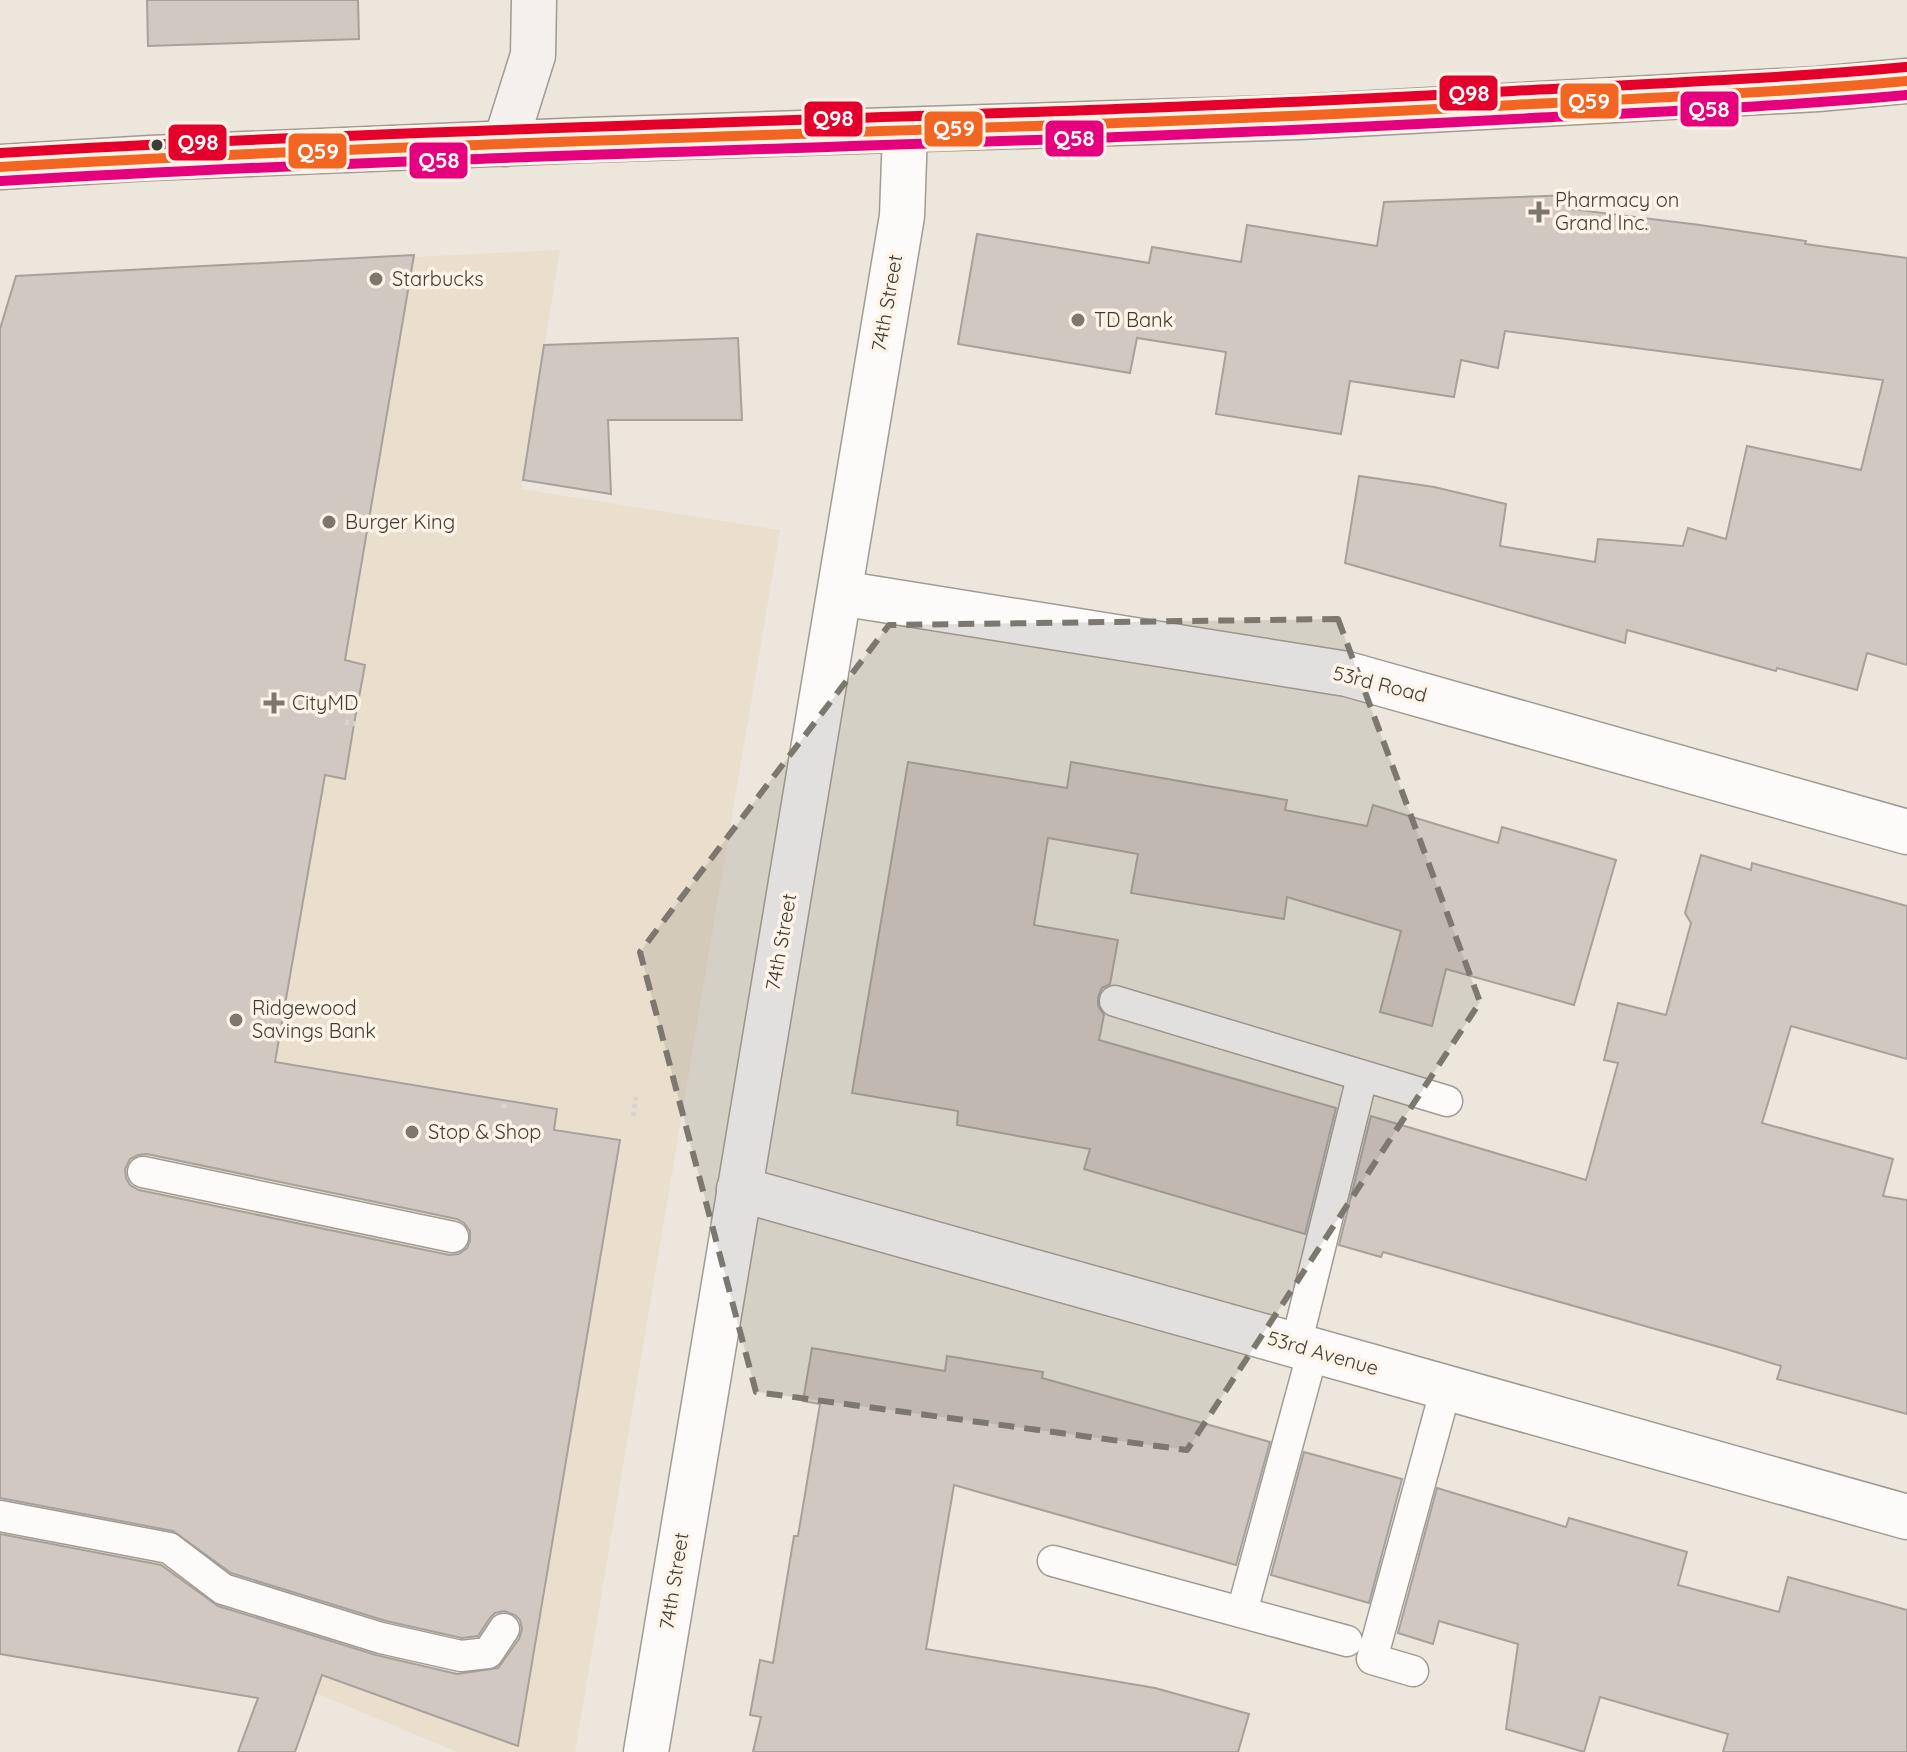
<svg xmlns="http://www.w3.org/2000/svg" width="1907" height="1752" font-family="Quicksand,sans-serif">
<style>
.built{fill:#eadfcd}
.building{fill:#d1c8c2;stroke:#a7a19b;stroke-width:2;fill-rule:evenodd}
.lines{fill:none;stroke-linecap:round;stroke-linejoin:round}
.lane-casing{stroke:#a09b94;stroke-width:33}
.street-casing{stroke:#a09b94;stroke-width:47}
.secondary-casing{stroke:#a09b94;stroke-width:47}
.path{stroke:#d7d5d3;stroke-width:5;stroke-dasharray:4 4;stroke-linecap:butt}
.lane{stroke:#fcfbfa;stroke-width:30}
.street{stroke:#fcfbfa;stroke-width:44}
.secondary{stroke:#f4f0ee;stroke-width:44}
.bus-1-casing{stroke:#fdf4e7;stroke-width:16}
.bus-2-casing{stroke:#fdf4e7;stroke-width:16}
.bus-3-casing{stroke:#fdf4e7;stroke-width:16}
.bus-1{stroke:#f26522;stroke-width:10}
.bus-2{stroke:#e5007d;stroke-width:10}
.bus-3{stroke:#e4002b;stroke-width:10}
.marked{fill:#7c786f;fill-opacity:0.2;stroke:#7c786f;stroke-width:6;stroke-dasharray:16 10;stroke-linejoin:round}
.bus-dot{fill:#403c35;stroke:#fdf4e7;stroke-width:3}
.poi-dot{fill:#7c786f;stroke:#fdf4e7;stroke-width:3}
.labels{text-anchor:middle;stroke-width:7;stroke-linejoin:round;paint-order:stroke}
.poi-label{font-size:20px;fill:#403c35;stroke:#fdf4e7;text-anchor:start}
.street-label{font-size:20px;fill:#403c35;stroke:#fdf4e7}
.line-badge{stroke:#fdf4e7;stroke-width:3}
.badge-label{font-size:22px;text-anchor:middle;font-weight:bold;fill:#fff}
</style>
<rect width="100%" height="100%" fill="#ece6dc"/>
<polygon class="built" points="560,250 521,489 780,530 575,1752 457,1752 316,1693 266,1676 231,1694 0,1654 0,329 16,276"/>
<g class="building">
<polygon points="147,0 358,0 359,39 148,46"/>
<polygon points="1572,195 1570,209 1700,225 1806,241 1805,244 1907,258 1907,665 1867,653 1857,690 1777,668 1776,671 1627,630 1625,643 1345,563 1359,476 1434,487 1506,504 1500,546 1595,562 1598,539 1683,546 1688,528 1726,539 1747,446 1861,470 1883,380 1505,331 1498,368 1461,360 1454,397 1350,381 1341,434 1216,414 1226,352 1137,338 1130,373 958,344 977,234 1149,263 1152,247 1241,262 1247,225 1377,246 1384,202"/>
<path d="M414,255L345,660L365,665L354,724L345,779L325,775L275,1062L557,1109L554,1130L620,1140L518,1746L322,1675L295,1752H238L258,1698L0,1654V1534L161,1565L218,1606L376,1655L457,1674L498,1668L519,1639L522,1629L520,1620L515,1615L504,1611L495,1613L490,1618L478,1636L462,1638L386,1621L231,1573L173,1531L0,1498V329L16,276ZM147,1154L457,1219L464,1223L470,1231V1241L467,1248L459,1254L449,1255L139,1190L130,1185L126,1178L125,1169L130,1159L138,1155Z"/>
<polygon points="738,338 742,420 608,420 611,494 523,480 544,345"/>
<polygon points="908,762 1067,788 1071,762 1287,800 1285,810 1367,826 1373,805 1498,843 1502,827 1616,860 1574,1005 1446,969 1432,1026 1380,1012 1401,931 1287,897 1284,919 1131,893 1138,854 1048,838 1034,925 1118,940 1110,984 1102,988 1098,997 1098,1006 1104,1015 1099,1040 1336,1108 1305,1234 1084,1169 1090,1149 957,1125 958,1111 852,1093"/>
<polygon points="1701,855 1751,870 1752,863 1907,906 1907,1059 1791,1026 1762,1123 1893,1159 1883,1196 1907,1200 1907,1414 1777,1379 1781,1366 1726,1349 1383,1252 1381,1257 1339,1245 1371,1116 1586,1180 1618,1063 1604,1060 1618,1003 1666,1015 1691,923 1685,913"/>
<polygon points="812,1348 945,1371 947,1356 1043,1372 1042,1378 1270,1442 1236,1565 954,1485 926,1649 1155,1688 1249,1714 1238,1752 753,1752 761,1717 750,1715 760,1660 773,1663 794,1536 798,1536 820,1404 803,1401"/>
<polygon points="1304,1452 1402,1479 1369,1603 1271,1575"/>
<polygon points="1437,1488 1566,1527 1569,1518 1687,1552 1678,1585 1779,1612 1788,1577 1907,1610 1907,1752 1723,1752 1728,1734 1600,1697 1584,1752 1506,1729 1518,1644 1439,1621 1433,1644 1398,1633"/>
</g>
<g class="lines">
<defs>
<g id="lane">
<polyline points="1115,1001 1447,1101"/>
<polyline points="143,1172 453,1237"/>
<polyline points="1296,1345 1362,1077"/>
<polyline points="0,1516 169,1548 223,1589 381,1638 461,1656 488,1653 504,1629"/>
<polyline points="1053,1561 1347,1641"/>
<polyline points="1242,1612 1313,1351"/>
<polyline points="1413,1671 1372,1659 1446,1388"/>
</g>
<g id="street">
<polyline points="840,593 1347,674 1907,832"/>
<polyline points="739,1189 1907,1517"/>
<polyline points="646,1752 902,216 905,131"/>
</g>
<g id="secondary">
<polyline points="505,144 533,55 534,0"/>
<polyline points="0,167 150,158 586,140 1300,117 1818,89 1907,81"/>
</g>
</defs>
<use href="#lane" class="lane-casing"/>
<use href="#street" class="street-casing"/>
<use href="#secondary" class="secondary-casing"/>
<g class="path">
<polyline points="345,722 355,724"/>
<polyline points="504,1108 505,1101"/>
<polyline points="633,1116 636,1097"/>
</g>
<use href="#lane" class="lane"/>
<use href="#street" class="street"/>
<use href="#secondary" class="secondary"/>
<defs>
<path id="bus-1" d="M0,167C504,137 1010,133 1514,105C1645,98 1776,93 1907,81"/>
<path id="bus-2" d="M1,181C505,151 1010,147 1515,119C1646,112 1776,107 1907,95"/>
<path id="bus-3" d="M0,153C504,123 1009,119 1513,91C1644,84 1775,79 1906,67"/>
</defs>
<use href="#bus-1" class="bus-1-casing"/>
<use href="#bus-2" class="bus-2-casing"/>
<use href="#bus-3" class="bus-3-casing"/>
<use href="#bus-1" class="bus-1"/>
<use href="#bus-2" class="bus-2"/>
<use href="#bus-3" class="bus-3"/>
</g>
<path class="marked" d="M1338,619L1480,1002L1187,1450L756,1392L640,952L889,625Z"/>
<circle class="bus-dot" cx="157" cy="145" r="7"/>
<g class="poi-dot">
<path d="M1535 200h8v8h8v8h-8v8h-8v-8h-8v-8h8z"/>
<circle cx="376" cy="279" r="8"/>
<circle cx="1078" cy="320" r="8"/>
<circle cx="329" cy="522" r="8"/>
<path d="M270 691h8v8h8v8h-8v8h-8v-8h-8v-8h8z"/>
<circle cx="236" cy="1020" r="8"/>
<circle cx="412" cy="1132" r="8"/>
</g>
<g class="labels">
<g class="poi-label">
<text x="1555" y="207">Pharmacy on<tspan x="1555" dy="23">Grand Inc.</tspan></text>
<text x="392" y="286">Starbucks</text>
<text x="1094" y="327">TD Bank</text>
<text x="345" y="529">Burger King</text>
<text x="292" y="710">CityMD</text>
<text x="252" y="1015">Ridgewood<tspan x="252" dy="23">Savings Bank</tspan></text>
<text x="428" y="1139">Stop &amp; Shop</text>
</g>
<g class="street-label">
<text transform="translate(887 303) rotate(-80)" y="7">74th Street</text>
<text transform="translate(1380 684) rotate(14)" y="7">53rd Road</text>
<text transform="translate(781 942) rotate(-80)" y="7">74th Street</text>
<text transform="translate(1323 1353) rotate(16)" y="7">53rd Avenue</text>
<text transform="translate(674 1581) rotate(-81)" y="7">74th Street</text>
</g>
</g>
<g class="line-badge">
<rect x="1438" y="74" width="61" height="38" rx="8" fill="#e4002b"/>
<rect x="1559" y="82" width="61" height="38" rx="8" fill="#f26522"/>
<rect x="1679" y="90" width="61" height="38" rx="8" fill="#e5007d"/>
<rect x="803" y="100" width="61" height="38" rx="8" fill="#e4002b"/>
<rect x="923" y="110" width="61" height="38" rx="8" fill="#f26522"/>
<rect x="1044" y="119" width="61" height="39" rx="8" fill="#e5007d"/>
<rect x="167" y="123" width="61" height="39" rx="8" fill="#e4002b"/>
<rect x="287" y="132" width="61" height="38" rx="8" fill="#f26522"/>
<rect x="408" y="141" width="61" height="39" rx="8" fill="#e5007d"/>
</g>
<g class="badge-label">
<text x="1469" y="101">Q98</text>
<text x="1589" y="109">Q59</text>
<text x="1709" y="117">Q58</text>
<text x="833" y="126">Q98</text>
<text x="954" y="136">Q59</text>
<text x="1074" y="146">Q58</text>
<text x="198" y="150">Q98</text>
<text x="318" y="159">Q59</text>
<text x="439" y="168">Q58</text>
</g>
</svg>
